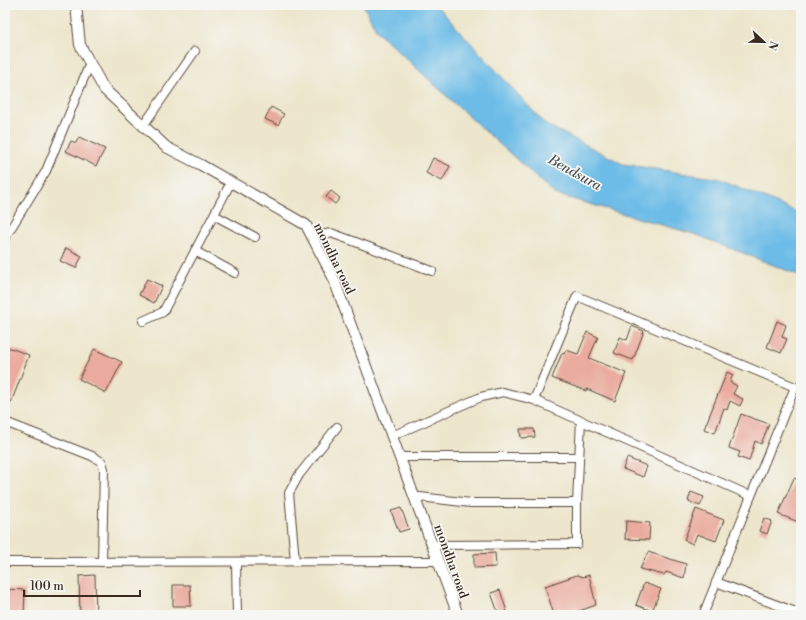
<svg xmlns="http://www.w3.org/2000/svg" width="806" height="620" font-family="'Libre Bodoni',serif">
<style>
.water{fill:#6cbce7;stroke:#547382}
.building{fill:#eaab9e}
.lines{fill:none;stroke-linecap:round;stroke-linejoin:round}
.minor-casing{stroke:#564638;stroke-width:10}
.tertiary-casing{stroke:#564638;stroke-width:12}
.minor{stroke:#fff;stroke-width:8}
.tertiary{stroke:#fff;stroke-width:10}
.labels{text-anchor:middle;stroke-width:3.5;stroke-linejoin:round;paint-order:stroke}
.street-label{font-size:13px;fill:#3b2a1e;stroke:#f6f6f2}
.water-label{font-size:14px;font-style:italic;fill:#4a565a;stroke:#f6f6f2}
</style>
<rect width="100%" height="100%" fill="#f6f6f2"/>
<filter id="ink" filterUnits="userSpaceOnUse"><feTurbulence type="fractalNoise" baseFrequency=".025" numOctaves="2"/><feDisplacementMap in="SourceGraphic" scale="8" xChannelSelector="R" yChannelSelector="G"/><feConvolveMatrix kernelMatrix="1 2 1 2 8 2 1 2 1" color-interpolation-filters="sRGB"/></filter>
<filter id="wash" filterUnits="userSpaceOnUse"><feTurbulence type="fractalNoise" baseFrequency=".012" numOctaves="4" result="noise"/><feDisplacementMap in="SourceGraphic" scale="16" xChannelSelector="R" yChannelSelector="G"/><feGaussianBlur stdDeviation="0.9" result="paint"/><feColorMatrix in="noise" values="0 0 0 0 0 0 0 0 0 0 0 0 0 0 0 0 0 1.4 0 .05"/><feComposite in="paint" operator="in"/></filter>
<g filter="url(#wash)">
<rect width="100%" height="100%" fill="#ede6cc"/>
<polygon class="water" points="363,5 436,5 545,124 623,164 720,179 801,214 801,276 697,235 555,194 454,103 377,31"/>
<g id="blocks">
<g class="building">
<polygon points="271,107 284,114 278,125 265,119"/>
<polygon points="79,137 105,149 96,166 66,151 71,141 76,143"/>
<polygon points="433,158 450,166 442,181 426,173"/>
<polygon points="331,191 340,198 335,204 326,197"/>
<polygon points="66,248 82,256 76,268 60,261"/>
<polygon points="147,279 162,286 154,303 139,295"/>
<polygon points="777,321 786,325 782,337 787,339 781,353 767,347"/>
<polygon points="632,326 644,331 633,360 614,353 620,337 627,340"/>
<polygon points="587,332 598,337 589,358 626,373 615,401 587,389 586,391 552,378 562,353 564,354 566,350 578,354"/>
<polygon points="5,346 29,355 11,403 5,401"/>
<polygon points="94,349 122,362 106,393 79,379"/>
<polygon points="727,372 733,375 730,382 737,386 733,394 743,399 740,406 730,401 727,410 724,408 715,433 704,429"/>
<polygon points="741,414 769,424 761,444 755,441 749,461 738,457 740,452 729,448"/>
<polygon points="520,429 534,429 535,437 521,438"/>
<polygon points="627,458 647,466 643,477 623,469"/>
<polygon points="794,478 801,481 801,523 778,514"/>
<polygon points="691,492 704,497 700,506 688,501"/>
<polygon points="401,508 409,529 399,532 391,511"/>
<polygon points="696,509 724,520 716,541 697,534 693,544 684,540"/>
<polygon points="764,518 772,521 767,534 759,531"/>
<polygon points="626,521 650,523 649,540 625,539"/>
<polygon points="648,552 686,564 684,578 666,572 664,575 640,569"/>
<polygon points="495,553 496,567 474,568 474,554"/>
<polygon points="95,575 96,614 80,615 79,576"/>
<polygon points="577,575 583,577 589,575 596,605 568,615 554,615 545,586"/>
<polygon points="644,583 661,589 652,611 636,605"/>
<polygon points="173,585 190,585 191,606 173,606"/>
<polygon points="5,589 25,590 24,615 5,615"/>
<polygon points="500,590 508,615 499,615 491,593"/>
</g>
</g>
</g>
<g filter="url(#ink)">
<use href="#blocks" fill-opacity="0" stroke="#564638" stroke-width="1"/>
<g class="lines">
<defs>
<g id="minor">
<polyline points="143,126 195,51"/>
<polyline points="214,215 255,237"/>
<polyline points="312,237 331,233 353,241 432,271"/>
<polyline points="5,238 46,171 90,63"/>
<polyline points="195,251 235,273"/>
<polyline points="143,321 163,312 231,182"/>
<polyline points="534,400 751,496"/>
<polyline points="5,422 92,456 102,462 104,469 102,562"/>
<polyline points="392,436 460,406 481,397 503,392 534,400 577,296 795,387 703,615"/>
<polyline points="399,457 578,457"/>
<polyline points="414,497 420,497 471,503 577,503"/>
<polyline points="432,545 577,544 577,503 581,420"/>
<polyline points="295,561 289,493 299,475 337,427"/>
<polyline points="5,562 438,561"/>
<polyline points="236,562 237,615"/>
<polyline points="716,582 801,614"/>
</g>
<polyline id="tertiary" points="76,5 80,45 104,89 166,147 201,165 306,225 333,277 458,615"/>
</defs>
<use href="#minor" class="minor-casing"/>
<use href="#tertiary" class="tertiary-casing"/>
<use href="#minor" class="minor"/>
<use href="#tertiary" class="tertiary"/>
</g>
</g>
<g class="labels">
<g class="street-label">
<text transform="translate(335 258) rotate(64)" y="5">mondha road</text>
<text transform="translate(452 561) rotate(70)" y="5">mondha road</text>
</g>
<g class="water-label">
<text transform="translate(575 172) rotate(29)" y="5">Bendsura</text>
</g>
</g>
<rect width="806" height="620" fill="none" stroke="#f6f6f2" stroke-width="20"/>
<g transform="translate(764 42) rotate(112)" stroke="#f6f6f2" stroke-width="3" paint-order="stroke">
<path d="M0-3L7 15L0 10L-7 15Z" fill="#3b2a1e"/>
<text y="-6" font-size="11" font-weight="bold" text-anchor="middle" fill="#3b2a1e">N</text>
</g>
<path d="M24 590v6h116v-6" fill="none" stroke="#3b2a1e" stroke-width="2"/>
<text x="30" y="590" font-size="12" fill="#3b2a1e" stroke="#f6f6f2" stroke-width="3" paint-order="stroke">100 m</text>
</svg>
